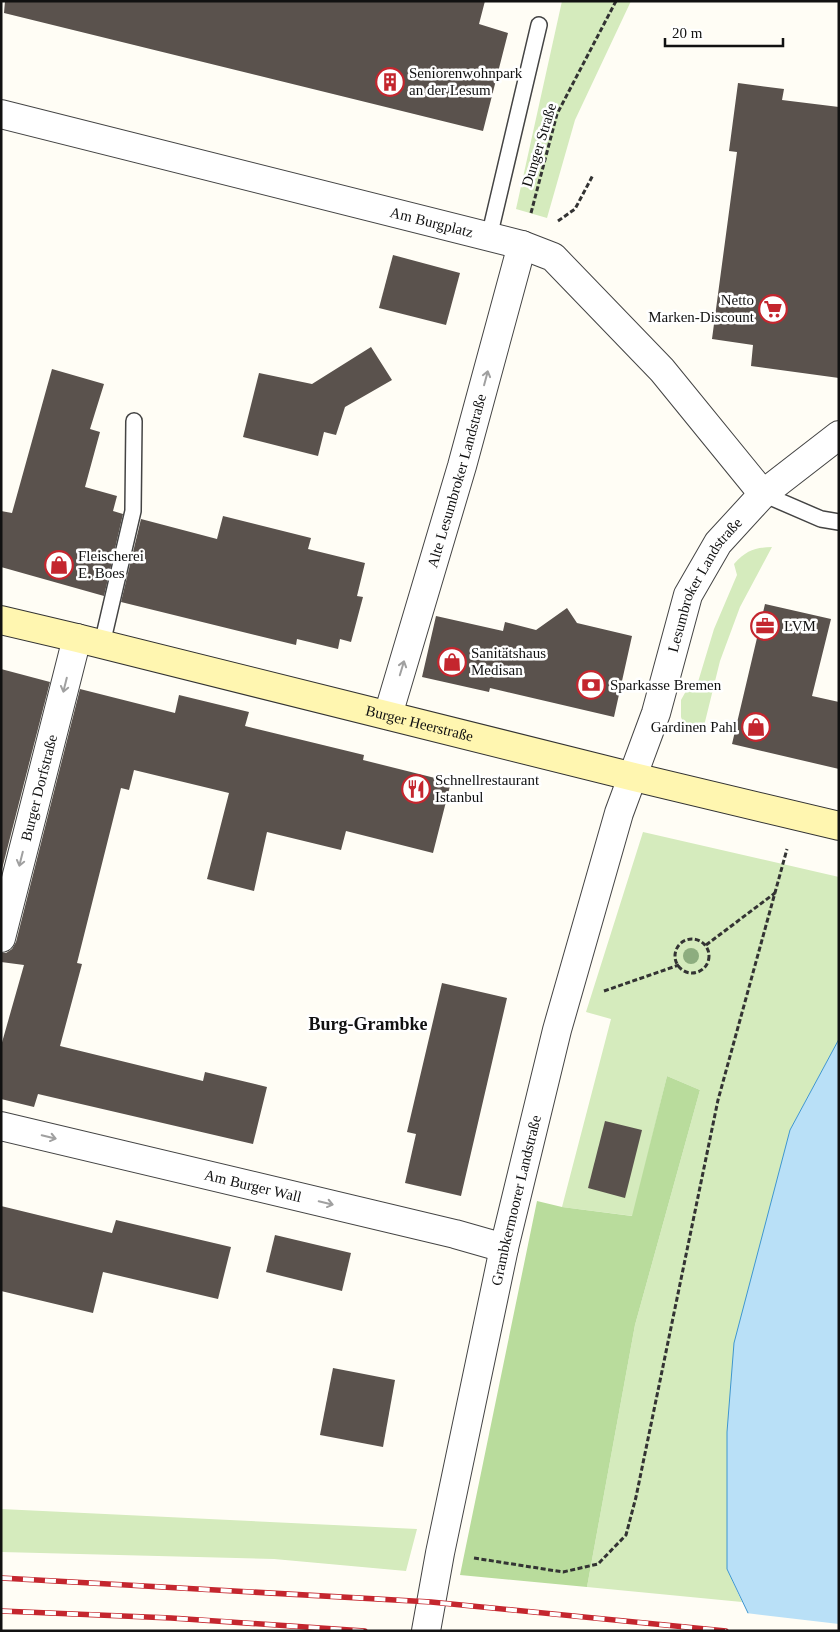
<svg xmlns="http://www.w3.org/2000/svg" width="840" height="1632" font-family="'Times New Roman',serif">
<style>
.green{fill:#d5ebbd}
.forest{fill:#b9dc9c}
.water{fill:#b9e0f7;stroke:#3f96cf}
.pier{fill:#fffdf5}
.building{fill:#5a524d}
.lines{fill:none;stroke-linecap:round;stroke-linejoin:round}
.service-casing{stroke:#444;stroke-width:18}
.minor-casing{stroke:#444;stroke-width:30}
.secondary-casing{stroke:#333;stroke-width:30}
.path{stroke:#333;stroke-width:3;stroke-dasharray:5 2.5;stroke-linecap:butt}
.service{stroke:#fff;stroke-width:15}
.minor{stroke:#fff;stroke-width:28}
.secondary{stroke:#fff6b0;stroke-width:28}
.rail-casing{stroke:#c4262e;stroke-width:5.5}
.rail{stroke:#fff;stroke-width:4;stroke-dasharray:11;stroke-linecap:butt}
.tree{fill:#8dad7f}
.oneway{stroke:#a0a0a0}
.labels{text-anchor:middle;stroke-width:5;stroke-linejoin:round;paint-order:stroke}
.poi-label{font-size:15px;fill:#111;stroke:#fff;text-anchor:start}
.street-label{font-size:15px;fill:#111;stroke:#fff}
.quarter-label{font-size:18px;font-weight:bold;fill:#111;stroke:#fff}
</style>
<rect width="100%" height="100%" fill="#fffdf5"/>
<g class="green">
<polygon points="562,1 631,1 575,120 547,218 516,209"/>
<path d="M772,547L740,607L720,661L702,734L686,731L681,717V700L686,691L698,682L714,629L737,575L734,564C747,550 754,548 772,547Z"/>
<polygon points="643,832 839,877 839,1039 790,1130 727,1569 742,1602 587,1587 635,1325 700,1090 667,1076 633,1216 562,1207 611,1019 586,1012"/>
<polygon points="1,1509 417,1529 406,1571 274,1559 1,1552"/>
</g>
<polygon class="forest" points="667,1076 700,1090 635,1325 587,1587 460,1575 537,1201 562,1207 632,1216"/>
<polygon class="water" points="839,1039 839,1631 746,1631 748,1613 727,1569 727,1432 734,1343 790,1130"/>
<polygon class="pier" points="746,1613 839,1624 839,1631 744,1631"/>
<g class="building">
<polygon points="5,1 485,1 479,24 508,33 483,131 4,13"/>
<polygon points="738,83 784,89 782,100 839,107 839,378 751,366 753,345 712,339 737,152 729,151"/>
<polygon points="393,255 460,273 446,325 379,308"/>
<polygon points="371,347 392,380 345,407 336,435 324,432 318,456 243,437 259,373 312,384"/>
<polygon points="52,369 104,384 90,429 100,432 85,487 117,496 113,511 123,514 104,596 1,567 1,511 12,513"/>
<polygon points="223,516 311,538 308,549 365,563 357,596 363,597 351,642 340,639 338,649 297,639 296,645 121,602 141,519 217,539"/>
<polygon points="765,604 831,619 812,696 839,702 839,769 732,744"/>
<polygon points="567,608 577,623 632,636 614,717 490,688 489,692 422,677 436,616 503,631 505,622 536,630"/>
<polygon points="1,669 50,682 1,873"/>
<polygon points="80,689 175,713 179,695 249,712 245,726 364,755 363,760 451,782 433,853 346,831 341,850 267,832 254,891 207,879 229,793 134,770 129,790 121,788 77,963 82,964 60,1046 203,1081 205,1072 267,1087 253,1144 38,1094 34,1107 1,1099 1,1046 24,965 1,962 1,953 6,953 12,949 16,942"/>
<polygon points="442,983 507,998 461,1196 405,1183 416,1134 407,1132"/>
<polygon points="605,1121 642,1130 625,1198 588,1188"/>
<polygon points="1,1206 112,1233 116,1220 231,1247 218,1299 103,1272 93,1313 1,1291"/>
<polygon points="275,1235 351,1253 342,1291 266,1272"/>
<polygon points="333,1368 395,1380 383,1447 320,1435"/>
</g>
<g class="lines">
<defs>
<g id="service">
<polyline points="489,237 539,25"/>
<polyline points="763,494 821,519 839,522"/>
<polyline points="102,644 133,511 134,421"/>
</g>
<g id="minor">
<path id="s1" d="M1,114L522,245L553,257L662,370L763,494"/>
<path id="s2" d="M388,715L462,466L522,245"/>
<path id="s3" d="M1,938L77,638"/>
<path id="s4" d="M1,1126L455,1234L504,1248"/>
<path id="s5" d="M426,1631L440,1553L504,1248L557,1030L619,813L656,713L688,595L718,543L763,494L839,435"/>
</g>
<g id="secondary">
<path id="s6" d="M1,620L77,638L634,777L839,826"/>
</g>
</defs>
<use href="#service" class="service-casing"/>
<use href="#minor" class="minor-casing"/>
<use href="#secondary" class="secondary-casing"/>
<g class="path">
<polyline points="531,213 557,114 616,1"/>
<polyline points="558,221 575,209 593,175"/>
<circle cx="692" cy="956" r="17"/>
<polyline points="706,945 775,893"/>
<polyline points="604,991 679,965"/>
<polyline points="474,1558 563,1572 598,1564 626,1535 636,1497 718,1100 787,849"/>
</g>
<use href="#service" class="service"/>
<use href="#minor" class="minor"/>
<use href="#secondary" class="secondary"/>
<defs>
<g id="rail">
<polyline points="1,1578 431,1602 726,1631"/>
<polyline points="1,1611 171,1618 365,1631"/>
</g>
</defs>
<use href="#rail" class="rail-casing"/>
<use href="#rail" class="rail"/>
</g>
<circle class="tree" cx="691" cy="956" r="8"/>
<defs><path id="oneway-shaft" d="M-6 0H5M1.5-3L5.5 0L1.5 3" fill="none" stroke-width="1.6" stroke-linecap="round" stroke-linejoin="round" transform="scale(1.25)"/></defs>
<g class="oneway">
<use href="#oneway-shaft" transform="translate(486 378) rotate(-75)"/>
<use href="#oneway-shaft" transform="translate(402 668) rotate(-73)"/>
<use href="#oneway-shaft" transform="translate(65 685) rotate(104)"/>
<use href="#oneway-shaft" transform="translate(21 859) rotate(104)"/>
<use href="#oneway-shaft" transform="translate(49 1137) rotate(13)"/>
<use href="#oneway-shaft" transform="translate(326 1203) rotate(13)"/>
</g>
<defs>
<symbol id="building-ring" viewBox="-11 -11 22 22"><circle r="9.5" fill="#fff" stroke="#c4262e" stroke-width="1.5"/><path d="M-4-6H4V6H1V3H-1V6H-4ZM-2.5-4.3h1.7v1.8h-1.7ZM.8-4.3h1.7v1.8H.8ZM-2.5-1h1.7V.8h-1.7ZM.8-1h1.7V.8H.8Z" fill="#c4262e"/></symbol>
<symbol id="supermarket-ring" viewBox="-11 -11 22 22"><circle r="9.5" fill="#fff" stroke="#c4262e" stroke-width="1.5"/><path d="M-6-5.5h2.5l.6 2H6L4.5 2H-2.5L-4.4-4H-6ZM-1.5 3.2a1.3 1.3 0 1 0 .1 0ZM3 3.2a1.3 1.3 0 1 0 .1 0Z" fill="#c4262e"/></symbol>
<symbol id="shop-ring" viewBox="-11 -11 22 22"><circle r="9.5" fill="#fff" stroke="#c4262e" stroke-width="1.5"/><path d="M-5-2.5h2.3a2.7 3.5 0 0 1 5.4 0H5L5.5 6h-11ZM-1.5-2.5h3a1.5 2.3 0 0 0-3 0Z" fill="#c4262e"/></symbol>
<symbol id="office-ring" viewBox="-11 -11 22 22"><circle r="9.5" fill="#fff" stroke="#c4262e" stroke-width="1.5"/><path d="M-6-3h4V-5.5h4V-3h4V5H-6ZM-1-4.5V-3h2v-1.5ZM-6 0V1H6V0Z" fill="#c4262e"/></symbol>
<symbol id="bank-ring" viewBox="-11 -11 22 22"><circle r="9.5" fill="#fff" stroke="#c4262e" stroke-width="1.5"/><path d="M-6-4H6V4H-6ZM0-2.3a2.3 2.3 0 1 0 0 4.6a2.3 2.3 0 1 0 0-4.6Z" fill="#c4262e"/></symbol>
<symbol id="restaurant-ring" viewBox="-11 -11 22 22"><circle r="9.5" fill="#fff" stroke="#c4262e" stroke-width="1.5"/><path d="M-5-6h1v4h1v-4h1v4h1v-4h1v5L-1.5 .5V6h-2V.5L-5-1ZM5-6V6H3V1.5H1.5Q1.5-4 5-6Z" fill="#c4262e"/></symbol>
</defs>
<g fill-rule="evenodd">
<use href="#building-ring" x="374" y="66" width="32" height="32"/>
<use href="#supermarket-ring" x="757" y="293" width="32" height="32"/>
<use href="#shop-ring" x="43" y="549" width="32" height="32"/>
<use href="#office-ring" x="749" y="610" width="32" height="32"/>
<use href="#shop-ring" x="436" y="646" width="32" height="32"/>
<use href="#bank-ring" x="575" y="669" width="32" height="32"/>
<use href="#shop-ring" x="740" y="711" width="32" height="32"/>
<use href="#restaurant-ring" x="400" y="773" width="32" height="32"/>
</g>
<g class="labels">
<g class="poi-label">
<text x="409" y="78">Seniorenwohnpark<tspan x="409" dy="17">an der Lesum</tspan></text>
<text x="754" y="305" text-anchor="end">Netto<tspan x="754" dy="17">Marken-Discount</tspan></text>
<text x="78" y="561">Fleischerei<tspan x="78" dy="17">E. Boes</tspan></text>
<text x="784" y="631">LVM</text>
<text x="471" y="658">Sanitätshaus<tspan x="471" dy="17">Medisan</tspan></text>
<text x="610" y="690">Sparkasse Bremen</text>
<text x="737" y="732" text-anchor="end">Gardinen Pahl</text>
<text x="435" y="785">Schnellrestaurant<tspan x="435" dy="17">Istanbul</tspan></text>
</g>
<g class="street-label">
<text transform="translate(539 145) rotate(-73)" y="5">Dunger Straße</text>
<text dy="5" stroke="none"><textPath href="#s1" startOffset="444">Am Burgplatz</textPath></text>
<text dy="5" stroke="none"><textPath href="#s2" startOffset="244">Alte Lesumbroker Landstraße</textPath></text>
<text dy="5" stroke="none"><textPath href="#s5" startOffset="1086">Lesumbroker Landstraße</textPath></text>
<text dy="5" stroke="none"><textPath href="#s6" startOffset="431">Burger Heerstraße</textPath></text>
<text dy="5" stroke="none"><textPath href="#s3" startOffset="155">Burger Dorfstraße</textPath></text>
<text dy="5" stroke="none"><textPath href="#s4" startOffset="259">Am Burger Wall</textPath></text>
<text dy="5" stroke="none"><textPath href="#s5" startOffset="440">Grambkermoorer Landstraße</textPath></text>
</g>
<g class="quarter-label">
<text x="368" y="1030">Burg-Grambke</text>
</g>
</g>
<rect width="840" height="1632" fill="none" stroke="#111111" stroke-width="5"/>
<path d="M665 38v8h118v-8" fill="none" stroke="#111111" stroke-width="2.5"/>
<text x="672" y="38" font-size="15" fill="#111111" stroke="#ffffff" stroke-width="4" paint-order="stroke">20 m</text>
</svg>
